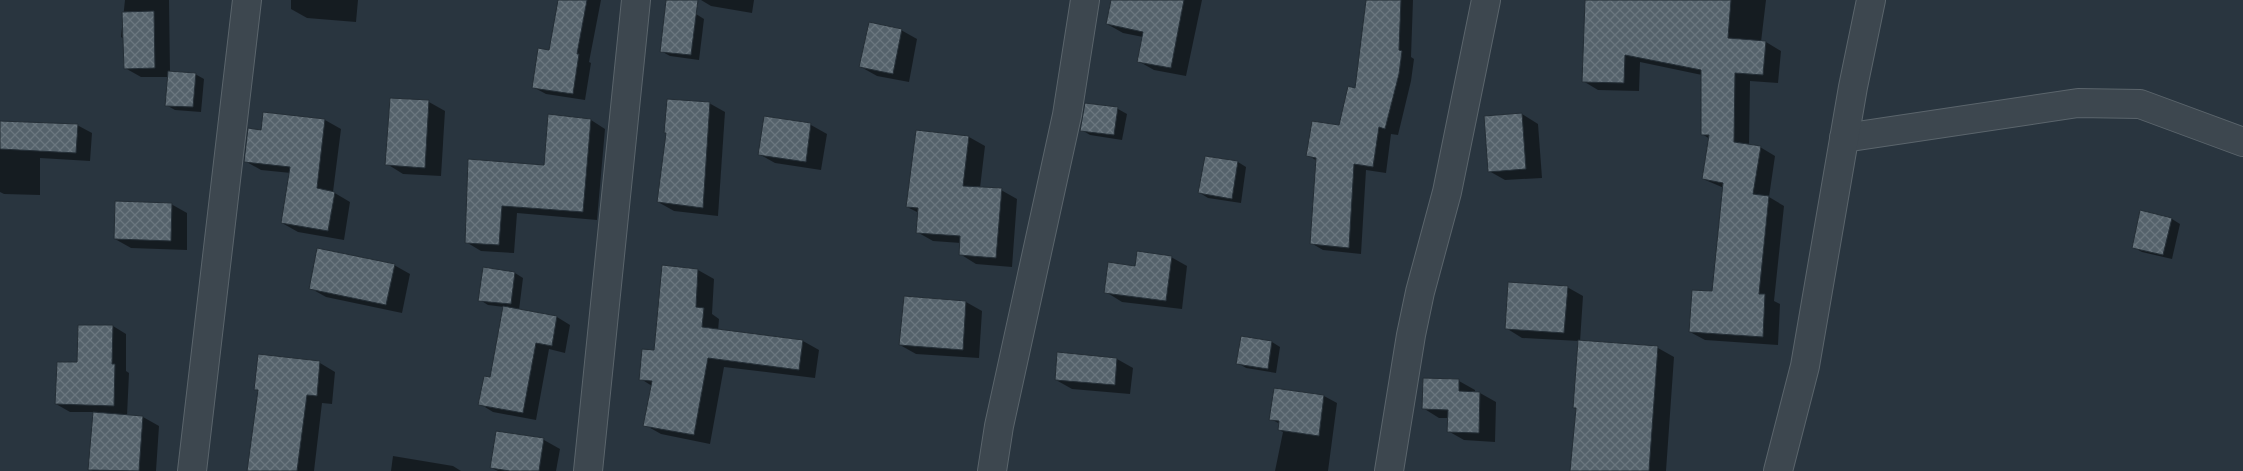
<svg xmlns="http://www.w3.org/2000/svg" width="2243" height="471" font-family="'DM Sans',sans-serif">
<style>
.shadow{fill:#0007}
.building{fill:url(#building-cross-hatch);stroke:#242e36}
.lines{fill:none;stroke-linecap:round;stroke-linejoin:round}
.street-casing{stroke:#5b656c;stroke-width:30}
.street{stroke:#3d474f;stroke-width:28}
</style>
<defs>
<pattern id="building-cross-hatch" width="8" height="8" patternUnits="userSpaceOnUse" patternTransform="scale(1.25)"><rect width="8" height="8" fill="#55626b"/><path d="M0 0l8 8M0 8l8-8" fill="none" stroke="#6b777f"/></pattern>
</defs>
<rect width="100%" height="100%" fill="#29353f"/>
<g class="shadow">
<polygon points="125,0 169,0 170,72 195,74 204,79 201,112 175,110 166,105 168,77 141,77 125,68 124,39 121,37"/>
<polygon points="291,0 358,0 356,22 307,18 291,9"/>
<polygon points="559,0 601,0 589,62 591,63 585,100 546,94 533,87 550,52"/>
<polygon points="701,0 754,0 752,13 711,6"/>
<polygon points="1112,0 1202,0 1186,76 1154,70 1138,61 1143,37 1123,33 1107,24"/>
<polygon points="1367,0 1413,0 1411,57 1414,59 1411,81 1398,135 1391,134 1386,173 1366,170 1361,254 1323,250 1311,243 1317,161 1308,155 1340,126 1356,89"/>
<polygon points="1596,0 1766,0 1761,42 1766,42 1781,51 1778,83 1750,81 1749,145 1760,147 1775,156 1769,197 1784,206 1774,301 1780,304 1778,345 1705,340 1690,332 1713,292 1724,188 1703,179 1710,139 1702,134 1702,75 1640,62 1639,91 1598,90 1583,81"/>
<polygon points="696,14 704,19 699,60 670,56 661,51"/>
<polygon points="901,30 917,39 909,82 877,76 861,67"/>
<polygon points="391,99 429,102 445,111 441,176 403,174 387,164"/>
<polygon points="709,103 725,112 718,216 674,211 658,202 667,133"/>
<polygon points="1086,104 1118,109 1127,114 1122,140 1090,135 1082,130"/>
<polygon points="1522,114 1538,124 1542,178 1505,180 1489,171"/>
<polygon points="765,118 811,125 827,134 821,170 775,163 759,154"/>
<polygon points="325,120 341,129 333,192 350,202 344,240 298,232 282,223 291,173 261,170 245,161 262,131"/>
<polygon points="591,120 605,129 597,220 517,213 514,253 481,251 466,242 469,161 545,167"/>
<polygon points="0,123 77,125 92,133 90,161 40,158 40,195 4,194 0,192"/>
<polygon points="969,137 985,146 980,188 1001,190 1017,199 1012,267 976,264 960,254 961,243 933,241 917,232 919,213 907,207"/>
<polygon points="1238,162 1246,167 1241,203 1208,198 1200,193"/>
<polygon points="171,204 187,213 187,250 131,248 115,239"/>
<polygon points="2172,219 2180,224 2172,259 2142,252 2133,247"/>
<polygon points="1171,257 1187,266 1182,309 1122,302 1106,292"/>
<polygon points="394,265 410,274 402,313 326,297 310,288"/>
<polygon points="663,266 698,270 714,279 712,314 719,319 718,331 803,341 819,350 815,378 724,367 710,444 661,434 645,425 652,386 641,379 655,351"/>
<polygon points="515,273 523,278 519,310 557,317 570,325 565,353 549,349 536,420 493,412 480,404 491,379 504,307 488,305 480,300"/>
<polygon points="1567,287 1583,296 1580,342 1658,348 1674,357 1666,471 1571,471 1577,409 1574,408 1579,341 1522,338 1506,328"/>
<polygon points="905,298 966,302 982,311 979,358 916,354 900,345"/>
<polygon points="113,326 126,334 126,371 129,373 127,416 143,417 159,426 156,471 93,471 89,469 94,412 70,412 56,404 79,364"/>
<polygon points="1242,338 1272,342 1280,347 1276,373 1246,368 1238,363"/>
<polygon points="1059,353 1117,359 1133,368 1130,394 1072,389 1056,380"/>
<polygon points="259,356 320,363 335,372 332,404 322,403 314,471 249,471 259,391 255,389"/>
<polygon points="1424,380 1459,381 1475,390 1475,393 1480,393 1496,402 1495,442 1464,440 1448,431 1449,418 1439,418 1423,408"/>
<polygon points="1324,396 1337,403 1328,471 1275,471 1283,432 1279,430 1280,424 1271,419"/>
<polygon points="497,433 544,440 560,449 556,471 498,471 492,468"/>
<polygon points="393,456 453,466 461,471 391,471"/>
</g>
<g class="building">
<polygon points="558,0 587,0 577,54 579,54 573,94 532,88 538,48 549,50"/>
<polygon points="666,0 698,0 691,55 660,52"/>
<polygon points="1111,0 1184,0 1171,68 1137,62 1143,32 1106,24"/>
<polygon points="1366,0 1401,0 1399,50 1402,51 1399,74 1385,129 1379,127 1373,167 1354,164 1349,248 1310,244 1316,158 1306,156 1312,121 1339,125 1348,86 1355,88"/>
<polygon points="1585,0 1731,0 1728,38 1766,41 1763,75 1735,73 1734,142 1761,146 1753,194 1769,196 1759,294 1765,294 1763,337 1689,332 1692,290 1712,291 1723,183 1702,179 1709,135 1701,135 1701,70 1625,55 1624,83 1582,82"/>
<polygon points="154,11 155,68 124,69 122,12"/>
<polygon points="869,22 902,29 893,74 859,67"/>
<polygon points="168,71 196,73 193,107 165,106"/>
<polygon points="390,98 429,100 425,168 385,165"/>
<polygon points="667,99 710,102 703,208 657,202 666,133 664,133"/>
<polygon points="1085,103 1118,107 1114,135 1080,131"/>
<polygon points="263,112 325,119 317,188 335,192 328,231 281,223 290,167 244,162 248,128 261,130"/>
<polygon points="1522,113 1526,169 1488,172 1484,116"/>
<polygon points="548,114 591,119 583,212 502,206 499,245 465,243 468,159 544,165"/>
<polygon points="764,116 811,123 806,162 758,155"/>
<polygon points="0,121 78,124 76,153 0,149"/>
<polygon points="916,130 969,136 963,186 1002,188 996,258 959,255 960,236 916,233 918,208 906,207"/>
<polygon points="1205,156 1238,161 1232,199 1198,193"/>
<polygon points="115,201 172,203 171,241 114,239"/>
<polygon points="2140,210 2172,218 2163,255 2132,248"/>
<polygon points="317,248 395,264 386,305 309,289"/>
<polygon points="1137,251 1172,256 1166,301 1104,293 1108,262 1135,266"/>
<polygon points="662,265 698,269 696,307 704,308 702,327 803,340 799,370 708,358 694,435 643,426 652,381 639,380 642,349 654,350"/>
<polygon points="483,267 515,272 511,304 478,301"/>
<polygon points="1508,282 1568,286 1564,333 1505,329"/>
<polygon points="904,296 966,301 963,350 899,345"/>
<polygon points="503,306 557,316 552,346 536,343 523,413 478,405 484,376 490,377"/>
<polygon points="78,325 113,325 112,364 115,364 114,406 55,404 57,362 77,362"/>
<polygon points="1241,336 1272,341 1268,369 1236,364"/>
<polygon points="1578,340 1658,346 1649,471 1570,471 1576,408 1573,408"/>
<polygon points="1057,352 1117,358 1115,385 1055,380"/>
<polygon points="258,354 320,361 317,396 307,395 297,471 247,471 258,390 254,390"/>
<polygon points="1423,378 1459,379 1459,391 1480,392 1479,433 1447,432 1448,410 1422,409"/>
<polygon points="1274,388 1324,395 1319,436 1278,430 1279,421 1269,420"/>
<polygon points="93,412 143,416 139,471 88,470"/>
<polygon points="496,431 544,438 539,471 510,471 490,468"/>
</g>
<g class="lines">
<defs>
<g id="street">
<polyline points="1844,138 2078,103 2140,104 2243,142"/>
<polyline points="192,471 247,0"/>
<polyline points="588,471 636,0"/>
<polyline points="992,471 999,426 1067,115 1085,0"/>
<polyline points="1389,471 1411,335 1420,292 1447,192 1486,0"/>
<polyline points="1778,471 1805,366 1853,87 1871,0"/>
</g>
</defs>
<use href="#street" class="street-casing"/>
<use href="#street" class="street"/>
</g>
</svg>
